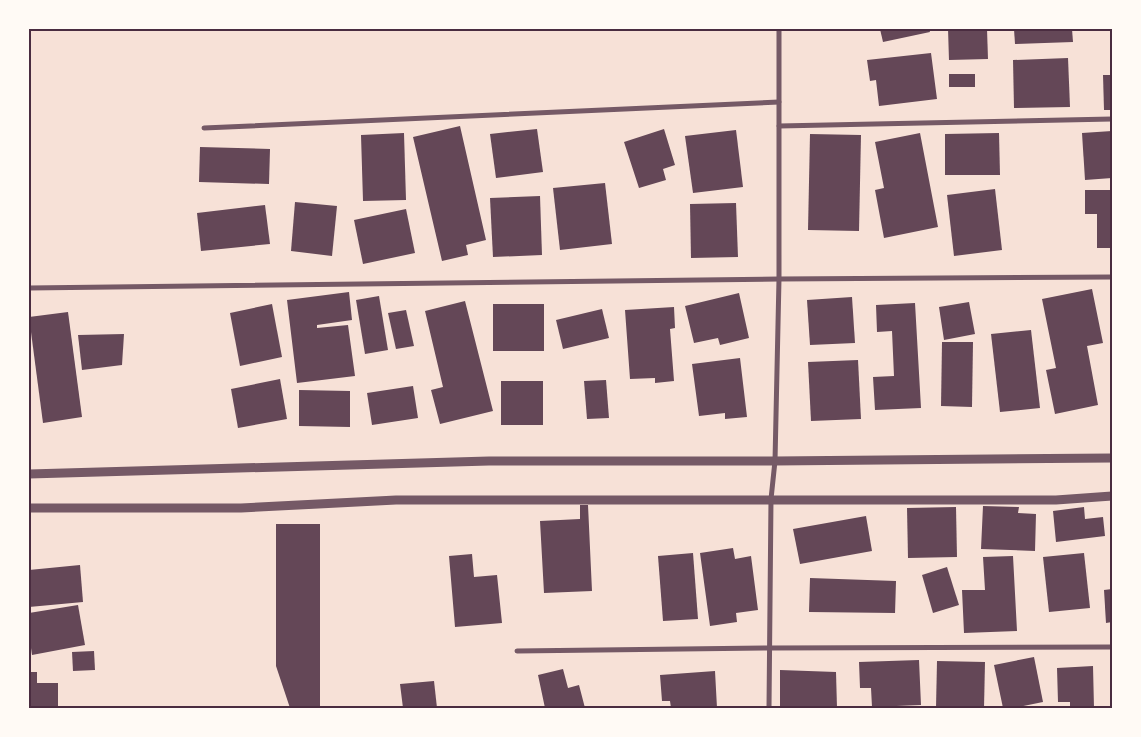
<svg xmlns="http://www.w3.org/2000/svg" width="1141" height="737" font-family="'Noto Sans',sans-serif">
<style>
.building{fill:#644757}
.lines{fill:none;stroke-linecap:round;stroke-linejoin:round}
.minor{stroke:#755966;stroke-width:5}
.tertiary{stroke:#755966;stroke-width:9}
.neatline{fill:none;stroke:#4a2c40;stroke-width:2}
</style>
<rect width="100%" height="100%" fill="#f7e1d7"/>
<g class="building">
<polygon points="880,29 929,29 930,32 883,42"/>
<polygon points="948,29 987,29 988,59 949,60"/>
<polygon points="1014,29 1072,29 1073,42 1015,44"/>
<polygon points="931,53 937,99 879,106 876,80 870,81 867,60"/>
<polygon points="1068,58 1070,107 1014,108 1013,60"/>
<rect x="949" y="74" width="26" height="13"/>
<polygon points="1103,75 1112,75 1112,110 1104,110"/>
<polygon points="460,126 486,240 466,245 468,255 442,261 413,137"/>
<polygon points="537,129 543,172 496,178 490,134"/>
<polygon points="664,129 675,165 663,169 666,180 639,188 624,142"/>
<polygon points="736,130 743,187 693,193 685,136"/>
<polygon points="1112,131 1112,178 1085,180 1082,133"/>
<polygon points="404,133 406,200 363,201 361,135"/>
<polygon points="920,133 938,227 884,238 875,190 884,188 875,142"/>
<polygon points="999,133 1000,175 945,175 945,134"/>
<polygon points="810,134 861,135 859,231 808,230"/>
<polygon points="200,147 270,149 269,184 199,182"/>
<polygon points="605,183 612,244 560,250 553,188"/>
<polygon points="995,189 1002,250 954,256 947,195"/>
<polygon points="1085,190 1112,190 1112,248 1097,248 1097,214 1085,214"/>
<polygon points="540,196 542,255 493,257 490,198"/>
<polygon points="295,202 337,206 332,256 291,251"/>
<polygon points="736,203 738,257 691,258 690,204"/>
<polygon points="265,205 270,244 201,251 197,213"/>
<polygon points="406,209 415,253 363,264 354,220"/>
<polygon points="1092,289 1103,343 1087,346 1098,405 1055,414 1046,370 1056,368 1042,299"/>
<polygon points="349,292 352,320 317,325 317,328 348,325 355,376 297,383 287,300"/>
<polygon points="739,293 749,338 720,345 718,338 694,343 685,306"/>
<polygon points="379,296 388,350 365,354 356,300"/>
<polygon points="852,297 855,343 810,345 807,300"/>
<polygon points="465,301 493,411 440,424 431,390 443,387 425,311"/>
<polygon points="969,302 975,334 944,340 939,307"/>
<polygon points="915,303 921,408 875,410 873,377 894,376 892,331 877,332 876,305"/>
<polygon points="272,304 282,357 240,366 230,313"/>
<rect x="493" y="304" width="51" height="47"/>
<polygon points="674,307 675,328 670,329 674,381 655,383 655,378 630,379 625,310"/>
<polygon points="602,309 609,338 563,349 556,320"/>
<polygon points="406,310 414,346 396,349 388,313"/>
<polygon points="68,312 82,417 43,423 29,317"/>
<polygon points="1031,330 1040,408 1000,412 991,334"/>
<polygon points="124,334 122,365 82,370 78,335"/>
<polygon points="942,342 973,342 972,407 941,406"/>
<polygon points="740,358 747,417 725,419 725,413 699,416 692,364"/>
<polygon points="858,360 861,419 811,421 808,362"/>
<polygon points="280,379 287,419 238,428 231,389"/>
<polygon points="606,380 609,418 587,419 584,381"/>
<rect x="501" y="381" width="42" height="44"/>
<polygon points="413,386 418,418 372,425 367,393"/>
<polygon points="299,390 350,391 350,427 299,426"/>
<polygon points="580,505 588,505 592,591 544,593 540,521 580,519"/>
<polygon points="983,506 1019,507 1018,513 1036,514 1035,551 981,549"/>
<polygon points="956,507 957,557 908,558 907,508"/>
<polygon points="1084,507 1085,519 1103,517 1105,536 1056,542 1053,511"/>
<polygon points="866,516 872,551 800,564 793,529"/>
<polygon points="276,524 320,524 320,708 290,708 276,666"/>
<polygon points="733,548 735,559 751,556 758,610 736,613 737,622 710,626 700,553"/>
<polygon points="693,553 698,619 663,621 658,556"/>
<polygon points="1084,553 1090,608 1049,612 1043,557"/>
<polygon points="472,554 474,577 497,575 502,623 455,627 449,556"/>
<polygon points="1013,556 1017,631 964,633 962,590 985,590 983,557"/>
<polygon points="80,565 83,602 29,607 29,570"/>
<polygon points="947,567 959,605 933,613 922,575"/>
<polygon points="810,578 896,581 895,613 809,612"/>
<polygon points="1112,589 1112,622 1106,623 1104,590"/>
<polygon points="78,605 85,645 32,655 29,634 29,613"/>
<polygon points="94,651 95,670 73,671 72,652"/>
<polygon points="1034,657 1043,702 1013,708 1003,708 994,665"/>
<polygon points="919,660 921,705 872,707 871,688 860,688 859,662"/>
<polygon points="937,661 985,662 984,708 936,708"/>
<polygon points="1093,666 1094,708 1070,708 1070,702 1058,702 1057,668"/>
<polygon points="563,669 568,688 579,685 585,708 545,708 538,675"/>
<polygon points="780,670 836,672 837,708 780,708"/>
<polygon points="715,671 717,708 671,708 670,701 662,701 660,675"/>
<polygon points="29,672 37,672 37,683 58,683 58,708 29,708"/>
<polygon points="434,681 437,708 403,708 400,684"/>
</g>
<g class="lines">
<g class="minor">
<polyline points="779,126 1112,119"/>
<polyline points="204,128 779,102"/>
<polyline points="29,288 779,279 1112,277"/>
<polyline points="517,651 771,648 1112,647"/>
<polyline points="769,708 771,499 775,461 779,279 779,29"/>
</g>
<g class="tertiary">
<polyline points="29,474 489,461 775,461 1112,458"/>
<polyline points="29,508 241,508 396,500 1056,500 1112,496"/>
</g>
</g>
<rect width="1141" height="737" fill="none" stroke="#fffaf5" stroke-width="60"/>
<rect x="30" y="30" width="1081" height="677" class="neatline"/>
</svg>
